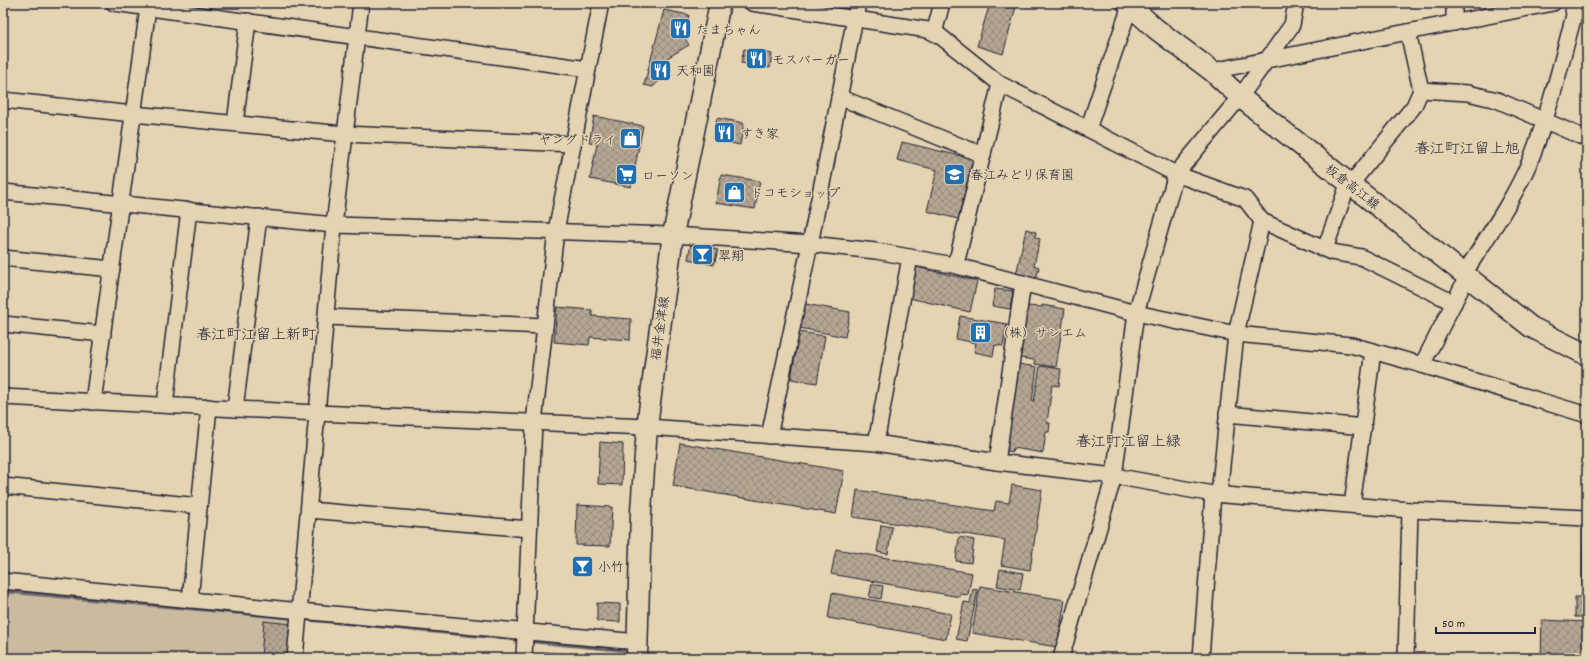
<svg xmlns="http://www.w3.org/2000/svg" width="1590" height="661" font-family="Dekko,'Klee One',sans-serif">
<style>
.green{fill:#c9baa0;stroke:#766e6e}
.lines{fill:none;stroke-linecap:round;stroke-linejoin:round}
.stream{stroke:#6d6769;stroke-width:4}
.building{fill:url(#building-cross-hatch);stroke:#22223b}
.minor-casing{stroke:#22223b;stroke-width:18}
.major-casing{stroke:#22223b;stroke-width:23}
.minor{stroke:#e5d4b1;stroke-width:15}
.major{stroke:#e5d4b1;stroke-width:20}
.labels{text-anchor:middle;stroke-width:3;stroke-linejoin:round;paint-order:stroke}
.poi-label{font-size:13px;fill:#22223b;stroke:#e5d4b1;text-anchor:start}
.street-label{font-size:13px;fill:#22223b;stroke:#e5d4b1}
.quarter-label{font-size:15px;fill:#22223b;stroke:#e5d4b1}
</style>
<defs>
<pattern id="building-cross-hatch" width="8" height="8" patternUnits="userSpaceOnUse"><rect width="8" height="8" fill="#b5a793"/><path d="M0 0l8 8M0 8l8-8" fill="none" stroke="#938879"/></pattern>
</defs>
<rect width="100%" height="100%" fill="#e5d4b1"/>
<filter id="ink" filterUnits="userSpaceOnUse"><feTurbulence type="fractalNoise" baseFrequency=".025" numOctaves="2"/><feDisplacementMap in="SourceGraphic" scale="8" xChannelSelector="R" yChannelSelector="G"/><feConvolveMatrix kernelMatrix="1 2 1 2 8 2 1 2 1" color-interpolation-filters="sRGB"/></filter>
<g filter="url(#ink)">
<polygon class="green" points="3,581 300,611 295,658 3,658"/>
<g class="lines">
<g class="stream">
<polyline points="3,591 295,618"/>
<polyline points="302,619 522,640"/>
<polyline points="528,641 624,650"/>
</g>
</g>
<g class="building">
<polygon points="990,3 1017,3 1003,54 977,46"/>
<polygon points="664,10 689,15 684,37 689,45 667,58 665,75 653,87 644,85"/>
<polygon points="744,49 772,54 770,68 741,63"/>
<polygon points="594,116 643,126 631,187 590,179 597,144 589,143"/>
<polygon points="717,118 744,123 740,145 713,139"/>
<polygon points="902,142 973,159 958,219 927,211 937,170 897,160"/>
<polygon points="721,175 760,181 755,209 716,203"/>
<polygon points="1026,229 1036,232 1035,237 1040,239 1034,265 1039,267 1036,280 1016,275"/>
<polygon points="691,244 718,250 714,265 688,259"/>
<polygon points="916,267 977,281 970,312 909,298"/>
<polygon points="995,289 1013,291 1010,309 992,306"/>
<polygon points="805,304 850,312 845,337 800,328"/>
<polygon points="1042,305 1065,309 1056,367 1035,364 1035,360 1020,358 1027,306 1042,307"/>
<polygon points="557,307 592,310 592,316 631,319 630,340 590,337 589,345 554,342"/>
<polygon points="960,316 1007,324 1003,346 995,345 993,356 974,352 976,343 956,339"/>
<polygon points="799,332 825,336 817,383 791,379"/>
<polygon points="1018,364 1037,367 1032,401 1034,401 1040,366 1061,369 1059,386 1052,385 1047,423 1050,423 1049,432 1046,432 1043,453 1013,448 1012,452 1007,451 1008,448 1006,446"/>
<polygon points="600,442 623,444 622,485 598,484"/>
<polygon points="680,443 844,471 836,514 673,486"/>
<polygon points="1012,485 1042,490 1030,570 1001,565 1005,540 853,517 857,490 994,511 996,501 1009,503"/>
<polygon points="577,505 612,507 610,546 576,545"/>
<polygon points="881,525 892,527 888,554 877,552"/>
<polygon points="1583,527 1587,527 1587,617 1575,617 1575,597 1582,597"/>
<polygon points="959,537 974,540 971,563 956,561"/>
<polygon points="836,549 972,573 968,595 960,594 960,597 831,574"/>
<polygon points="1000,569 1023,573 1020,590 997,586"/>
<polygon points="872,584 883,586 881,599 869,597"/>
<polygon points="980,586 1065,600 1057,647 972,633"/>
<polygon points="973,589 978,590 967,641 956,639 964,602 970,603"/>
<polygon points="832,593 951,614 946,639 828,618"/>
<polygon points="597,603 620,604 620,622 597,621"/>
<polygon points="1542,620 1587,622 1587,658 1541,658"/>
<polygon points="264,621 290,624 287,658 261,658"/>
<polygon points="543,652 569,654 569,658 543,658"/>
</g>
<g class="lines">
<defs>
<g id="minor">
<polyline points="114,3 588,69"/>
<polyline points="752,3 928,30 940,36 1000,84 1176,174 1245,199 1262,221 1331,252 1361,257 1454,303"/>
<polyline points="1454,3 1454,23"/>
<polyline points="934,33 942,3"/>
<polyline points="1212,71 1553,3"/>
<polyline points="1421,90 1468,93 1497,100 1587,139"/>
<polyline points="839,97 983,155"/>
<polyline points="3,100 133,114 344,134 573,144"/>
<polyline points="235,123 248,21"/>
<polyline points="1088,129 1130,6"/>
<polyline points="3,192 334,225 673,235 810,244 876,251 953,265 1136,313 1236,334 1351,345 1422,365 1587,415"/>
<polyline points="1325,249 1346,190 1414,106 1421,90 1408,32"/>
<polyline points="3,258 112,269"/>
<polyline points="953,265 958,256 1000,84"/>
<path d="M1464,274C1487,237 1513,201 1530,161C1549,114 1561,64 1574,15L1572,3"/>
<polyline points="326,317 545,326"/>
<polyline points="3,324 103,334"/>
<polyline points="1422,365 1467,277"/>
<polyline points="3,397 317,413 647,427 876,443 997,462 1114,476 1213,494 1410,510 1587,518"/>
<polyline points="93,402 148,8"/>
<polyline points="165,405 189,210"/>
<polyline points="235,409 259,217"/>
<polyline points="1227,414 1364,427"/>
<polyline points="769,436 810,244 858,3"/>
<polyline points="876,443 910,257"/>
<polyline points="997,462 1023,283"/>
<polyline points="3,486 199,506"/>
<polyline points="1219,494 1236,334 1262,221"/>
<polyline points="1352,505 1373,351"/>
<polyline points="309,510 529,529"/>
<polyline points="3,581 300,611 638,642"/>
<polyline points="190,600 209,407"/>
<polyline points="295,658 334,225 361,3"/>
<polyline points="524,658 534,422 556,231 601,3"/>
<polyline points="1061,658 1114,476 1136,313 1176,174 1240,97 1292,25 1296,3"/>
<polyline points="1201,658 1213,494"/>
<polyline points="1406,658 1410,510"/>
</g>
<g id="major">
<polyline points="1127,3 1156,29 1212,71 1240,97 1531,327 1587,355"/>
<polyline points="637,658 641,511 647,427 654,371 673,235 720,3"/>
</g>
</defs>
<use href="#minor" class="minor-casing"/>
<use href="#major" class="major-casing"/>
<use href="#minor" class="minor"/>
<use href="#major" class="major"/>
</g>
</g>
<defs>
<symbol id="restaurant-square" viewBox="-11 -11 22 22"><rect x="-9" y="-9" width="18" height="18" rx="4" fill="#1f6fb2" stroke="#e5d4b1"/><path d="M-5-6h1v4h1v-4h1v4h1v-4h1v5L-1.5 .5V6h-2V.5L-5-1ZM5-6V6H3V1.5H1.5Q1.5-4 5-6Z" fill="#fff"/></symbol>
<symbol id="shop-square" viewBox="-11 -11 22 22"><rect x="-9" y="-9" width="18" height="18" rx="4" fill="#1f6fb2" stroke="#e5d4b1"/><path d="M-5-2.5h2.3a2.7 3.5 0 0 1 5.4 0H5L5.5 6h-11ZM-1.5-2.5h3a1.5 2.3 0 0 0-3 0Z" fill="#fff"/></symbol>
<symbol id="school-square" viewBox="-11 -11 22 22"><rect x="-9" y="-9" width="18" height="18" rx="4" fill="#1f6fb2" stroke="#e5d4b1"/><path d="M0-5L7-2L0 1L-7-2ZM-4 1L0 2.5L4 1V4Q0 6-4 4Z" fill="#fff"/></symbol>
<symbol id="supermarket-square" viewBox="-11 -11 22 22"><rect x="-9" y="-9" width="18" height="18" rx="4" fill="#1f6fb2" stroke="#e5d4b1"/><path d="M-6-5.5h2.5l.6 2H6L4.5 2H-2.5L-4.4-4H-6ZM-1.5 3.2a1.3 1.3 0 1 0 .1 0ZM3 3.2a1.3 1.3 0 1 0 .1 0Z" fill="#fff"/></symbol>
<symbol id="bar-square" viewBox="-11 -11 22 22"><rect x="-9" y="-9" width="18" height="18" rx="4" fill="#1f6fb2" stroke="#e5d4b1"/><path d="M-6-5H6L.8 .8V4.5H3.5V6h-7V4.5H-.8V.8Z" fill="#fff"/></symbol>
<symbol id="building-square" viewBox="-11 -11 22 22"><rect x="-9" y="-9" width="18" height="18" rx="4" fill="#1f6fb2" stroke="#e5d4b1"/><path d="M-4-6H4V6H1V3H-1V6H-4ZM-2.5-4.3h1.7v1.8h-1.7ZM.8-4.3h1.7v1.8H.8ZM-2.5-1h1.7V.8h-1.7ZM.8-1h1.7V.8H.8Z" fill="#fff"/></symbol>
</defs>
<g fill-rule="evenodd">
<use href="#restaurant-square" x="668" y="16" width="25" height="25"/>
<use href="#restaurant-square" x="744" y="46" width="25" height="25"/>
<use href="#restaurant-square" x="648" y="58" width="25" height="25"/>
<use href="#restaurant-square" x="712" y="120" width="25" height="25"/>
<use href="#shop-square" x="618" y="126" width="25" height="25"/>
<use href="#school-square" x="942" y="162" width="25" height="25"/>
<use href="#supermarket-square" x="614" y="162" width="25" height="25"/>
<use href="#shop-square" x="722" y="180" width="25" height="25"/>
<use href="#bar-square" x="690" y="242" width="25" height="25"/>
<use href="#building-square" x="968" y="320" width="25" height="25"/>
<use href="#bar-square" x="570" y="554" width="25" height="25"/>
</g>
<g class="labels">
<g class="poi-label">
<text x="696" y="34">たまちゃん</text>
<text x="772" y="64">モスバーガー</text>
<text x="676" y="75">天和園</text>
<text x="740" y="138">すき家</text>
<text x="616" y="144" text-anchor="end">ヤングドライ</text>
<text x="970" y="179">春江みどり保育園</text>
<text x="642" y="180">ローソン</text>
<text x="750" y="197">ドコモショップ</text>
<text x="718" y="260">翠翔</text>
<text x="996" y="337">（株）サンエム</text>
<text x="598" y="571">小竹</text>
</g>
<g class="street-label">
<text transform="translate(1353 186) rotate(38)" y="5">板倉高江線</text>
<text transform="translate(659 328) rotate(-82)" y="5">福井金津線</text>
</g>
<g class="quarter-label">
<text x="1467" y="153">春江町江留上旭</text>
<text x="256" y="339">春江町江留上新町</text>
<text x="1128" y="446">春江町江留上緑</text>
</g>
</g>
<rect width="1590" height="661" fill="none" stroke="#e5d4b1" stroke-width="16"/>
<rect x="8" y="8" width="1574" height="645" fill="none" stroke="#22223b" stroke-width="1.5" filter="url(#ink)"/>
<path d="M1436 627v6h99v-6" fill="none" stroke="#22223b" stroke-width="2"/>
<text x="1442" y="627" font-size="12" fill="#22223b" stroke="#e5d4b1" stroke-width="3" paint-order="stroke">50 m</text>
</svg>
